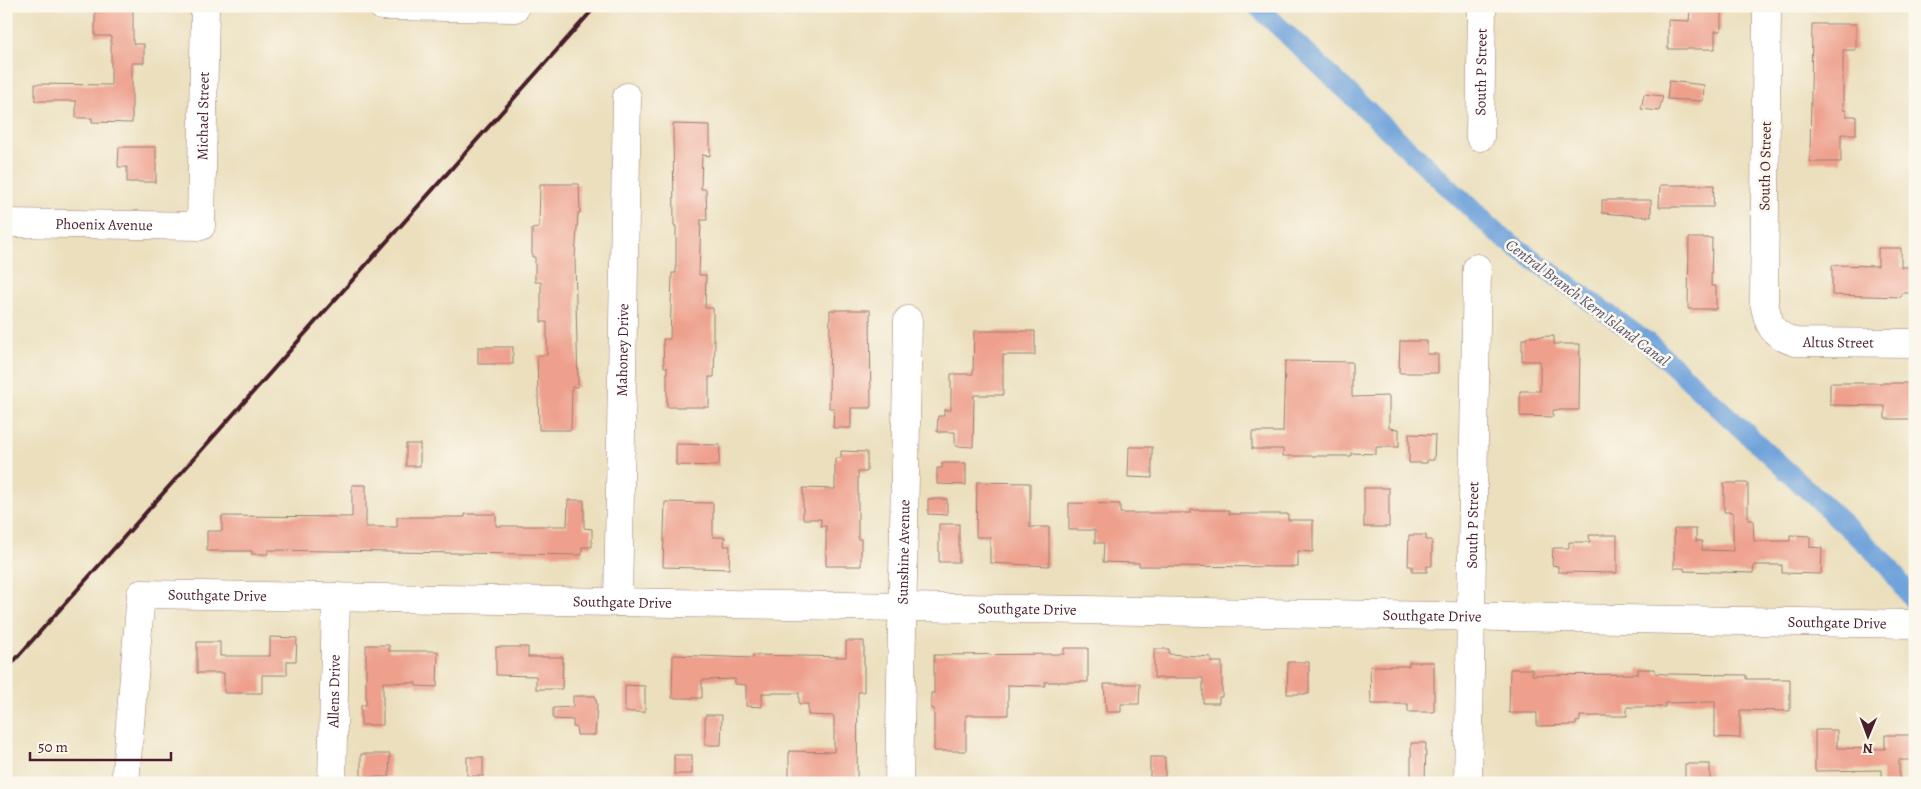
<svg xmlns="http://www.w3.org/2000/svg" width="1921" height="789" font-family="Alegreya,serif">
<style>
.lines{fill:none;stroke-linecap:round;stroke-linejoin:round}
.canal{stroke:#6ea2da;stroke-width:20}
.building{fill:#eea08d}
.minor-casing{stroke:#9a7f74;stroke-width:29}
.minor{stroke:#fff;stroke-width:28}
.rail{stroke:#4a1f2b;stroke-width:4}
.labels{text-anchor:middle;stroke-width:5;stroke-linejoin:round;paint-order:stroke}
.street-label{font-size:15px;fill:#4a1f2b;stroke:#fbf7ec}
.water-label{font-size:16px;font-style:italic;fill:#585371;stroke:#fbf7ec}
</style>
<rect width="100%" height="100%" fill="#fbf7ec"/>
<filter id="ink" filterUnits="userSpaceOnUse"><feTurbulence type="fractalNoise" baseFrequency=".02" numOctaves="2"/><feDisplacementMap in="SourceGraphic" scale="10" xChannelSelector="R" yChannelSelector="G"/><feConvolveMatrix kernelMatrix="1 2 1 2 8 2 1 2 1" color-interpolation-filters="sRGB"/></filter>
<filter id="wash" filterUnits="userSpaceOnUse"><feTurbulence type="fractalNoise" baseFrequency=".0096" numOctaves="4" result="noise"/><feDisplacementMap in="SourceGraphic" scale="20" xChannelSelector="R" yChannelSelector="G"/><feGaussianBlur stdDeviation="1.12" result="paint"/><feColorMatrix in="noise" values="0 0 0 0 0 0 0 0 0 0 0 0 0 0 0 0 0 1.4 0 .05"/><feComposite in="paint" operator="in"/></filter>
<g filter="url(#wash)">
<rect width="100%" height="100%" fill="#ebdfbd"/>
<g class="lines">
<polyline class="canal" points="1257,6 1498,234 1651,345 1884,561 1914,601"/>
</g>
<g id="blocks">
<g class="building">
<polygon points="95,6 133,6 133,44 144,44 144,63 132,63 132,123 92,122 92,118 76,118 76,101 35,101 35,84 111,85 111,36 95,36"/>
<polygon points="1690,9 1721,10 1721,31 1715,31 1715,49 1668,49 1668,20 1689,21"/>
<polygon points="1812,24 1856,24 1856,50 1843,50 1843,110 1846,110 1846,116 1856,116 1856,134 1841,134 1841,162 1810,162"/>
<polygon points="1669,81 1704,85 1703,101 1667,99"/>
<polygon points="1644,94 1663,96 1659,111 1641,109"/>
<polygon points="673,124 710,125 710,156 702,155 701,189 706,189 707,220 701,220 699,275 706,275 705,308 713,308 713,340 715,340 714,377 709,377 709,407 667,407 667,367 664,367 663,339 670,339 672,273 676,273 676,226 674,226"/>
<polygon points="119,147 156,147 156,182 127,182 127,167 118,167"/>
<polygon points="540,184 579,184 580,213 578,213 575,258 578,387 572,387 571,430 539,430 537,355 547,355 547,322 541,322 541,282 535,282 535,257 532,257 532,229 539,228"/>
<polygon points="1660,185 1714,185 1713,207 1659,207"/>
<polygon points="1602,200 1651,200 1651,217 1602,213"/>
<polygon points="1689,238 1712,238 1711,286 1716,286 1716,309 1688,309"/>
<polygon points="1878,248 1901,248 1901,267 1914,267 1914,293 1901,293 1901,297 1832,295 1832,265 1878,266"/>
<polygon points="830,310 870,310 871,408 851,408 851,428 833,428 834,408 829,408"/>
<polygon points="974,331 1035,331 1035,355 1003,355 1003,395 974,395 973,447 955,446 955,432 937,432 938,416 944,416 944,410 951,410 951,374 973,374"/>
<polygon points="1554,336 1554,344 1580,344 1579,410 1553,410 1553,417 1520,416 1520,391 1540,391 1540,361 1522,361 1522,339 1527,339 1527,337"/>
<polygon points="1400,341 1427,341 1427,354 1438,354 1438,373 1399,373"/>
<rect x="478" y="347" width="35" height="17"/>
<polygon points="1285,361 1352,362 1352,397 1389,396 1389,428 1399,429 1399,447 1376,447 1376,454 1351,453 1351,456 1283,456 1283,449 1252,449 1252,432 1283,432"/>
<polygon points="1830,383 1914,383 1914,419 1885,419 1885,406 1830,405"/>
<polygon points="1409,434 1435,435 1434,460 1427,460 1427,463 1409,463"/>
<rect x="406" y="444" width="14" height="22"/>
<polygon points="676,444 720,445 719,466 676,465"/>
<polygon points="1129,447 1152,447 1152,478 1128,477"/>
<polygon points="841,451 867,452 867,472 858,472 858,539 861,539 861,566 826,566 826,526 821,526 821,519 803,519 803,488 835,489 835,458 841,458"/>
<polygon points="942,463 966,463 966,485 937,484 937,468 942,468"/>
<polygon points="977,482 1030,483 1030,527 1049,527 1049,566 990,563 990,537 976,537"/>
<polygon points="1724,483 1748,483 1748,520 1753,520 1754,541 1790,541 1790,535 1810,536 1810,547 1822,548 1821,574 1782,573 1782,565 1754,565 1753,573 1684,571 1684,568 1674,568 1674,529 1696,529 1696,541 1702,541 1702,550 1733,551 1733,512 1724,512"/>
<polygon points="352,485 366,485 366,527 397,527 397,517 465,517 465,514 496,514 496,526 567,526 568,500 584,500 584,528 592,529 592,547 582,547 582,555 268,550 268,554 252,554 252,551 207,551 207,531 222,531 222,516 352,517"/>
<rect x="1364" y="488" width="25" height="39"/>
<polygon points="928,499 947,499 947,515 928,514"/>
<polygon points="665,502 713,503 713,537 725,537 724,546 730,546 729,569 663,567"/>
<polygon points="1069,503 1120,504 1120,513 1191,513 1191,510 1229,510 1229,514 1288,514 1288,520 1313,520 1313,552 1298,551 1298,567 1139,566 1139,563 1103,562 1104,543 1095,543 1095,530 1069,530"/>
<rect x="939" y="524" width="20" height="38"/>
<polygon points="1409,535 1426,535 1426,540 1432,540 1432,566 1427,566 1427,572 1412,572 1412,566 1408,566"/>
<polygon points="1589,535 1617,535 1617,573 1558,572 1558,566 1552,565 1553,548 1569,548 1569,542 1590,542"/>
<polygon points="270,637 297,638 296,661 287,661 287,675 262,675 262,693 224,693 224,673 197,673 197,642 220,642 220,656 270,656"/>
<polygon points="846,641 864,641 864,692 858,692 857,783 789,783 789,751 834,752 834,716 808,715 808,704 799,704 799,693 762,693 762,707 746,706 746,685 735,684 735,679 702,680 702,698 672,698 673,655 753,658 753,655 846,657"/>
<polygon points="366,645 389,645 389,651 438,651 437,687 416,686 416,683 383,682 383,725 361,725 361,705 366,705"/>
<polygon points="496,647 528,647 528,657 563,657 562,689 536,689 536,676 496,675"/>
<polygon points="1064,648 1088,648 1088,682 1045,682 1045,686 1008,685 1008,715 966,715 966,751 934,751 934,709 931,709 931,693 934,693 934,655 1064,654"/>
<polygon points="1154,649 1169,649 1169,654 1211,657 1211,662 1222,662 1222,697 1219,697 1219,703 1203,703 1203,678 1154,678"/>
<polygon points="1288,662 1309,662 1309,694 1287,694"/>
<polygon points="1409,662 1434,662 1434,712 1408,712 1408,704 1371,704 1370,666 1409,666"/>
<polygon points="1510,669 1532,669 1532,675 1638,674 1638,669 1655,669 1655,673 1665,674 1746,675 1746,679 1790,679 1790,711 1740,710 1740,738 1715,737 1715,702 1665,703 1665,707 1627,707 1627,716 1580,716 1580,721 1576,722 1576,725 1537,726 1537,713 1509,713"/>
<polygon points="1104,684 1140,684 1139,704 1121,704 1121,712 1106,712"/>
<polygon points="625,685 645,686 645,712 625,712"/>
<polygon points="573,696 595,696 597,705 595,735 577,735 576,727 573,727 573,720 553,719 553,708 573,707"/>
<polygon points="705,715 722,715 721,745 705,745"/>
<polygon points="1815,730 1837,730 1837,748 1885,749 1885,735 1915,735 1915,760 1899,760 1899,783 1882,783 1882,770 1815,771"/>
<polygon points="1411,743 1426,743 1425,783 1411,783"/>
<polygon points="361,754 390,754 389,777 361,777"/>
<rect x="674" y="755" width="18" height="19"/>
<rect x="467" y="757" width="16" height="19"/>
<rect x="1150" y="757" width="15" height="20"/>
<rect x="1685" y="764" width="25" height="19"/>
</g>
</g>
</g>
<g filter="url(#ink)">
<use href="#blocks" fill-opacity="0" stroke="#9a7f74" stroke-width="1"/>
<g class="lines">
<defs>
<g id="minor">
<polyline points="382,6 515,8 515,6"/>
<path id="s1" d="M1767,6L1764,302C1769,326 1771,334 1795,342L1915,343"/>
<path id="s2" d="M1480,137L1482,6"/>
<path id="s3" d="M6,223L201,226L205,6"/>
<path id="s4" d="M618,602L627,97"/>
<path id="s5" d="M125,783L141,594L1915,624"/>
<path id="s6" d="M332,783L336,597"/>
<path id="s7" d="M899,783L908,320"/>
<path id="s8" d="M1468,783L1477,268"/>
</g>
</defs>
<use href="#minor" class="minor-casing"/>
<use href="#minor" class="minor"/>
<polyline class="rail" points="6,670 596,6"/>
</g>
</g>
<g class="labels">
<g class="street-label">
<text dy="5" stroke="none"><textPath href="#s2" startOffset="65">South P Street</textPath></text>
<text dy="5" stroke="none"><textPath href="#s3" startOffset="305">Michael Street</textPath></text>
<text transform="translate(1765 166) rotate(-89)" y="5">South O Street</text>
<text dy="5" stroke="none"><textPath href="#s3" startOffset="98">Phoenix Avenue</textPath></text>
<text dy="5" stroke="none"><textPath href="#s1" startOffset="394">Altus Street</textPath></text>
<text dy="5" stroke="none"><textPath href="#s4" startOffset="252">Mahoney Drive</textPath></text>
<text dy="5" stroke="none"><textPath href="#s8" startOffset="258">South P Street</textPath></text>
<text dy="5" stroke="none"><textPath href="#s7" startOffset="231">Sunshine Avenue</textPath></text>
<text dy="5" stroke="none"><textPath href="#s5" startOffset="266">Southgate Drive</textPath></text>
<text dy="5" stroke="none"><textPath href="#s5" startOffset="671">Southgate Drive</textPath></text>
<text dy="5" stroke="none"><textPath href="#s5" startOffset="1076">Southgate Drive</textPath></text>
<text dy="5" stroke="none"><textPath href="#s5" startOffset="1481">Southgate Drive</textPath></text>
<text dy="5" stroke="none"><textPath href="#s5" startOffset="1886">Southgate Drive</textPath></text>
<text dy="5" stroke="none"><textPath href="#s6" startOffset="92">Allens Drive</textPath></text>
</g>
<g class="water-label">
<text transform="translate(1588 302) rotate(37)" y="6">Central Branch Kern Island Canal</text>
</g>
</g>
<rect width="1921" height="789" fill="none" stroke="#fbf7ec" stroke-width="25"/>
<g transform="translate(1868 736) rotate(181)" stroke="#fbf7ec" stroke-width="4" paint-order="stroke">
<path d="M0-4L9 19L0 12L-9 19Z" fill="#4a1f2b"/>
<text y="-8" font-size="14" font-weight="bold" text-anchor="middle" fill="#4a1f2b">N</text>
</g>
<path d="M30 752v8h141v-8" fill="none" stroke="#4a1f2b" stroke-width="2.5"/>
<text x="38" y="752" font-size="15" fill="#4a1f2b" stroke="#fbf7ec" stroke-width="4" paint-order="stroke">50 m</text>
</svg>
